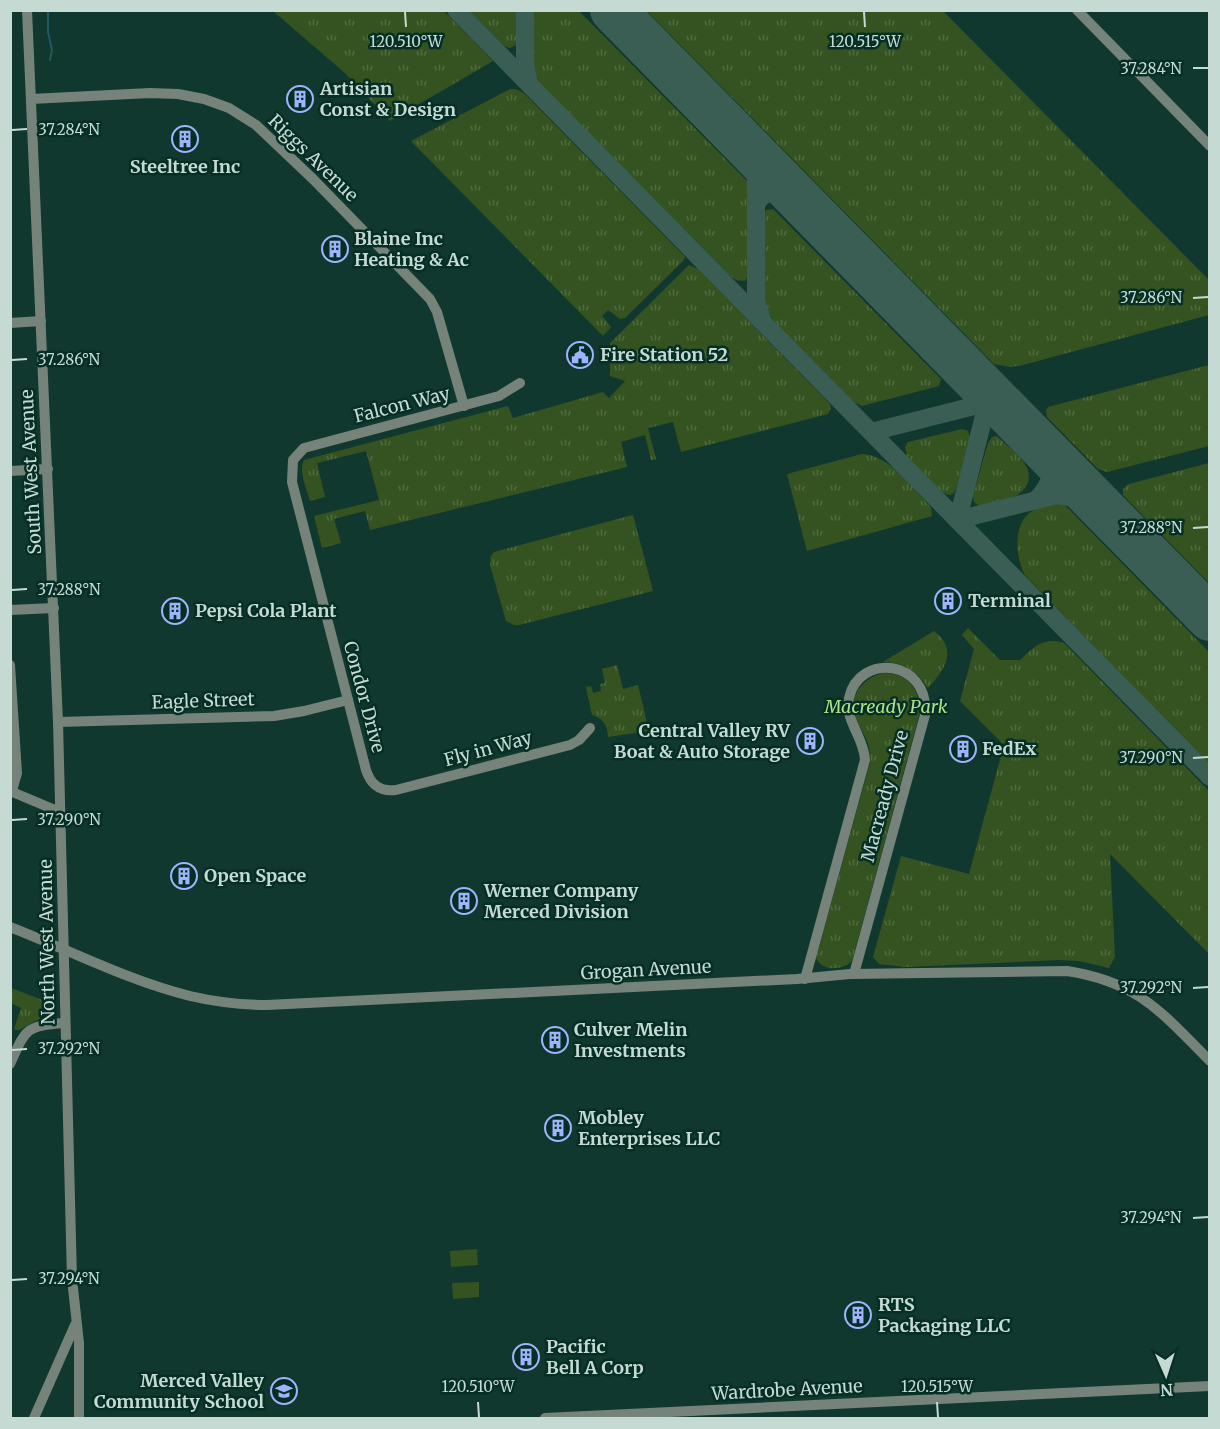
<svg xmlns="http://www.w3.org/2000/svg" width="1220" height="1429" font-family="Merriweather,serif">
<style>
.grass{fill:url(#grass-tufts)}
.garden{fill:#355320}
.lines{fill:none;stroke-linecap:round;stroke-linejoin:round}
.stream{stroke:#205864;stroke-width:2}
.taxiway{stroke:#3a5d54;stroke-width:18}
.runway{stroke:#3a5d54;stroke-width:46}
.minor{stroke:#76837a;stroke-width:10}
.ticks{fill:none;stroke:#c5dad3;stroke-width:2}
.labels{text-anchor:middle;stroke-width:5;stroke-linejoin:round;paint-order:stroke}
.poi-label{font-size:18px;font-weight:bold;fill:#c5dad3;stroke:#052e25;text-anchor:start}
.street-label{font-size:18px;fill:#c5dad3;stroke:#052e25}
.park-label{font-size:18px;font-style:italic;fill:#ace389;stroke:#052e25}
.ticks-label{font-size:15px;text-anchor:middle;fill:#c5dad3;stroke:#052e25;stroke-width:5;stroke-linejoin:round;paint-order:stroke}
</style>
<defs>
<pattern id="grass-tufts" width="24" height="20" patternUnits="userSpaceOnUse" patternTransform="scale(1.5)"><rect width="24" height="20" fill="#355320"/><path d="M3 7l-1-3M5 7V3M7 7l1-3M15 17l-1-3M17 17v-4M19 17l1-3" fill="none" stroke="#516b40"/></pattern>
</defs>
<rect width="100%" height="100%" fill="#11382e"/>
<g class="grass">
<polygon points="273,11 444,11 493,61 390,121 345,73"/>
<polygon points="469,11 518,11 518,39 516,45 510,48 504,46"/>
<polygon points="534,11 579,11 748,182 748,276 745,281 736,280 728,274 539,83 533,66"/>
<polygon points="647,11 943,11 1209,280 1209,315 1019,366 1010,367 994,364"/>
<polygon points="510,89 516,89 525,94 685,257 683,261 625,318 620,319 608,310 602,316 611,327 603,336 411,141"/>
<polygon points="773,209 941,379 939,386 862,406 853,402 774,321 765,306 763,301 764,215 766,210"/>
<path d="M689,265L698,269L830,404L831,409L828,414L681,452L673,422L648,428L656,459L651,460L645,435L621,442L627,467L370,530L365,511L334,519L341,543L322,548L314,516L379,500L366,451L317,463L325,497L310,501C307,489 298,471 304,460L508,406L513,418L603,392L609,398L625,381L610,376V343Z"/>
<polygon points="1209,365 1209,446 1107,472 1098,469 1047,417 1046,410 1048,407"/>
<polygon points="962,429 968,431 970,439 956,489 953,494 948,495 942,492 907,456 905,447 908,442"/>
<path d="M997,436C1006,445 1022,456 1027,468C1038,495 997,506 978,505L974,502L973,496L988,443L992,437Z"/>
<path d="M862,454C890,455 913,489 931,507L932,516L807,551L787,474Z"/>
<path d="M1209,463H1210L1209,583L1123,495C1122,489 1124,487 1129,484Z"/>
<path d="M1054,503L1065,505L1209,652V765L1025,575C1016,558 1013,530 1027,515C1034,508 1046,506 1054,503Z"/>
<polygon points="633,515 653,591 519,625 514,625 506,621 490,565 491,556 494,552"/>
<path d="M968,628L1000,660H1020C1035,646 1044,637 1064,643L1209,791V954L1110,854L1115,957L1109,968L1079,961L1059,960L906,967L879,964L873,957L901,856L969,874L1004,745L960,701L974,649L962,635Z"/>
<path d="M934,631C959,650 944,671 928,688C917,671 904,662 883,662Z"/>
<path d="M617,665L623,689L638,685L649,731L608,737C608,726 603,718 592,715L586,687L591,686L593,693L601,691L600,684L605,683L602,669Z"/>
<path d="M883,673C908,673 919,688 920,712L852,961C843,970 822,972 816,958L870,763C872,738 860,734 855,715C849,694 864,678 883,673Z"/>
<polygon points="11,988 50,1003 51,1013 19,1030 14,1029 21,1008 11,1003"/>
</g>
<g class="garden">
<polygon points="477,1249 478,1265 451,1267 450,1251"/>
<polygon points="479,1282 479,1297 453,1299 452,1283"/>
</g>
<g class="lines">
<polyline class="stream" points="48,10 48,32 52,50 50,60"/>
<g class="taxiway">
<polyline points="456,10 1210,777"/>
<polyline points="525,10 525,63 529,84"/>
<polyline points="742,143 751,155 756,172 756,301 762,319"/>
<path d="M756,204C767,185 787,192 801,203"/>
<polyline points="871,432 974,406 996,408 1018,423"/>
<path d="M1037,499C1052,484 1056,468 1044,450"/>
<polyline points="957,520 1057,495 1082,499 1108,514"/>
<polyline points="963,526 959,518 960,511 985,412 982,392 968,372"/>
</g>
<polyline class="runway" points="613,10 1210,618"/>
<g class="minor">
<polyline points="27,10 58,722 72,1279 79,1343 79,1418"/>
<polyline points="1077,10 1210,146"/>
<polyline points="31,99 150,93 178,94 204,99 229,108 256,125 313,179 430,299 437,312 464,406"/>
<polyline points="10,323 41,321"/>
<path d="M520,383L499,396L304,448L293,460L292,482L366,770C371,785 380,792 396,790L570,745L579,740L590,728"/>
<polyline points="10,471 48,469"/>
<polyline points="10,610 54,608"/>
<polyline points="10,665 17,773 12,791"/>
<polyline points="58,722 274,716 304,711 348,700"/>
<polyline points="10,791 60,812"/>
<path d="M10,927C69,950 129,981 190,996C216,1002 241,1005 267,1005L797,979L850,974L1067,971C1139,982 1162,1013 1210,1061"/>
<path d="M805,979L865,760C864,737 844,720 849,698C859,652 930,659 925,715L854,974"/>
<path d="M10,1064C26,1029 25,1026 64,1023"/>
<polyline points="34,1418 75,1325"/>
<polyline points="545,1418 1210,1386"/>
</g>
</g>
<path class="ticks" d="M405,12L406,27M864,12L865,27M1193,68H1208M12,130L27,129M1193,298L1208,297M12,360L27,359M1193,528L1208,527M12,590L27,589M1193,758L1208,757M12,820L27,819M1193,988L1208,987M12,1050L27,1049M1193,1218L1208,1217M12,1280L27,1279M478,1402L479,1417M937,1402L938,1417"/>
<defs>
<symbol id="building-ring" viewBox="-11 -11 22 22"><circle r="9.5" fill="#052e25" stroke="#a0b3fd" stroke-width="1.5"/><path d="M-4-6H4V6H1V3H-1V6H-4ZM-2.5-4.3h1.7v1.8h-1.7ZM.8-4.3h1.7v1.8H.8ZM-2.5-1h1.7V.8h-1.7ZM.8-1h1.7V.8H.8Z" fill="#a0b3fd"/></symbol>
<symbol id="civic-ring" viewBox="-11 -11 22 22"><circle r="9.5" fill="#052e25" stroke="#a0b3fd" stroke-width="1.5"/><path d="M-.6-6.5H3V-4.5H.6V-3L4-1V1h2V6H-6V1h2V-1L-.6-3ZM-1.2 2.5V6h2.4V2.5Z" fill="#a0b3fd"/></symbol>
<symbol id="school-ring" viewBox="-11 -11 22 22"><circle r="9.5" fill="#052e25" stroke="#a0b3fd" stroke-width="1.5"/><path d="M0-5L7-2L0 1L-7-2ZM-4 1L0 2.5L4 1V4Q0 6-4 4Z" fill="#a0b3fd"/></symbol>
</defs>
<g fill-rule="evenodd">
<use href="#building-ring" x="285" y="84" width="30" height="30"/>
<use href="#building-ring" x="170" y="124" width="30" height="30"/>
<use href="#building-ring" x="320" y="234" width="30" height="30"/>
<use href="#civic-ring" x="565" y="340" width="30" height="30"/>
<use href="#building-ring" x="933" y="586" width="30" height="30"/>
<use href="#building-ring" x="160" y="596" width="30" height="30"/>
<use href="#building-ring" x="795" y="726" width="30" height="30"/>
<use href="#building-ring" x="948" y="734" width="30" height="30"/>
<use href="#building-ring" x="169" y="861" width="30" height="30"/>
<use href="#building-ring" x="449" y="886" width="30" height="30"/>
<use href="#building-ring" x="540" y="1025" width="30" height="30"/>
<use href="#building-ring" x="543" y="1113" width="30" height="30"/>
<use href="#building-ring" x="843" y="1300" width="30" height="30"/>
<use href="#building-ring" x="511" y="1342" width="30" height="30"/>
<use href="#school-ring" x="269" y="1376" width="30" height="30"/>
</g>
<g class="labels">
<g class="poi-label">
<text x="320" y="95">Artisian<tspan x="320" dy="21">Const &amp; Design</tspan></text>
<text x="185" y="173" text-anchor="middle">Steeltree Inc</text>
<text x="354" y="245">Blaine Inc<tspan x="354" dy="21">Heating &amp; Ac</tspan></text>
<text x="600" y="361">Fire Station 52</text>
<text x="968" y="607">Terminal</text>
<text x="195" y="617">Pepsi Cola Plant</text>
<text x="790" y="737" text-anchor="end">Central Valley RV<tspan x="790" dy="21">Boat &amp; Auto Storage</tspan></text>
<text x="982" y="755">FedEx</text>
<text x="204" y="882">Open Space</text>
<text x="484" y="897">Werner Company<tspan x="484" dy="21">Merced Division</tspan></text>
<text x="574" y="1036">Culver Melin<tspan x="574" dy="21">Investments</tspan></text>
<text x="578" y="1124">Mobley<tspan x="578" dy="21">Enterprises LLC</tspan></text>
<text x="878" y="1311">RTS<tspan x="878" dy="21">Packaging LLC</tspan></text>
<text x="546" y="1353">Pacific<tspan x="546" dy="21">Bell A Corp</tspan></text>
<text x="264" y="1387" text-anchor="end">Merced Valley<tspan x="264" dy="21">Community School</tspan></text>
</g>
<g class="street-label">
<text transform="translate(313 158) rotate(44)" y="6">Riggs Avenue</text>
<text transform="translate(402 405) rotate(-14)" y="6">Falcon Way</text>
<text transform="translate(31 472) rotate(-93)" y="6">South West Avenue</text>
<text transform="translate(364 697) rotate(75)" y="6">Condor Drive</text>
<text transform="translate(203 701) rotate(-2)" y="6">Eagle Street</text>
<text transform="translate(488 749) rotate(-15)" y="6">Fly in Way</text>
<text transform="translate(885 796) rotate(-75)" y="6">Macready Drive</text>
<text transform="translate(47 942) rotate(-91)" y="6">North West Avenue</text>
<text transform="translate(646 970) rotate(-3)" y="6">Grogan Avenue</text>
<text transform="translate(787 1390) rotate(-3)" y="6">Wardrobe Avenue</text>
</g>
<g class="park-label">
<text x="886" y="713">Macready Park</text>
</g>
</g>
<g class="ticks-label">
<text x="406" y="47">120.510°W</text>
<text x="865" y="47">120.515°W</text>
<text x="1151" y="74">37.284°N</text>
<text x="69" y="135">37.284°N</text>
<text x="1151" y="303">37.286°N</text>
<text x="69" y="365">37.286°N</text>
<text x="1151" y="533">37.288°N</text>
<text x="69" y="595">37.288°N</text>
<text x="1151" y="763">37.290°N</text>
<text x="69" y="825">37.290°N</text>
<text x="1151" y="993">37.292°N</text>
<text x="69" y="1054">37.292°N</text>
<text x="1151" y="1223">37.294°N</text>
<text x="69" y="1284">37.294°N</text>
<text x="478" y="1392">120.510°W</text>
<text x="937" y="1392">120.515°W</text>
</g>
<rect width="1220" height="1429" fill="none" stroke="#c5dad3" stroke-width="24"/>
<g transform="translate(1166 1375) rotate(177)" stroke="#052e25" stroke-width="4.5" paint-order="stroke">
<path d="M0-4.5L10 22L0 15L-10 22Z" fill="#c5dad3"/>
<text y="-9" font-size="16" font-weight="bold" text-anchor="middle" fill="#c5dad3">N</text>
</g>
</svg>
